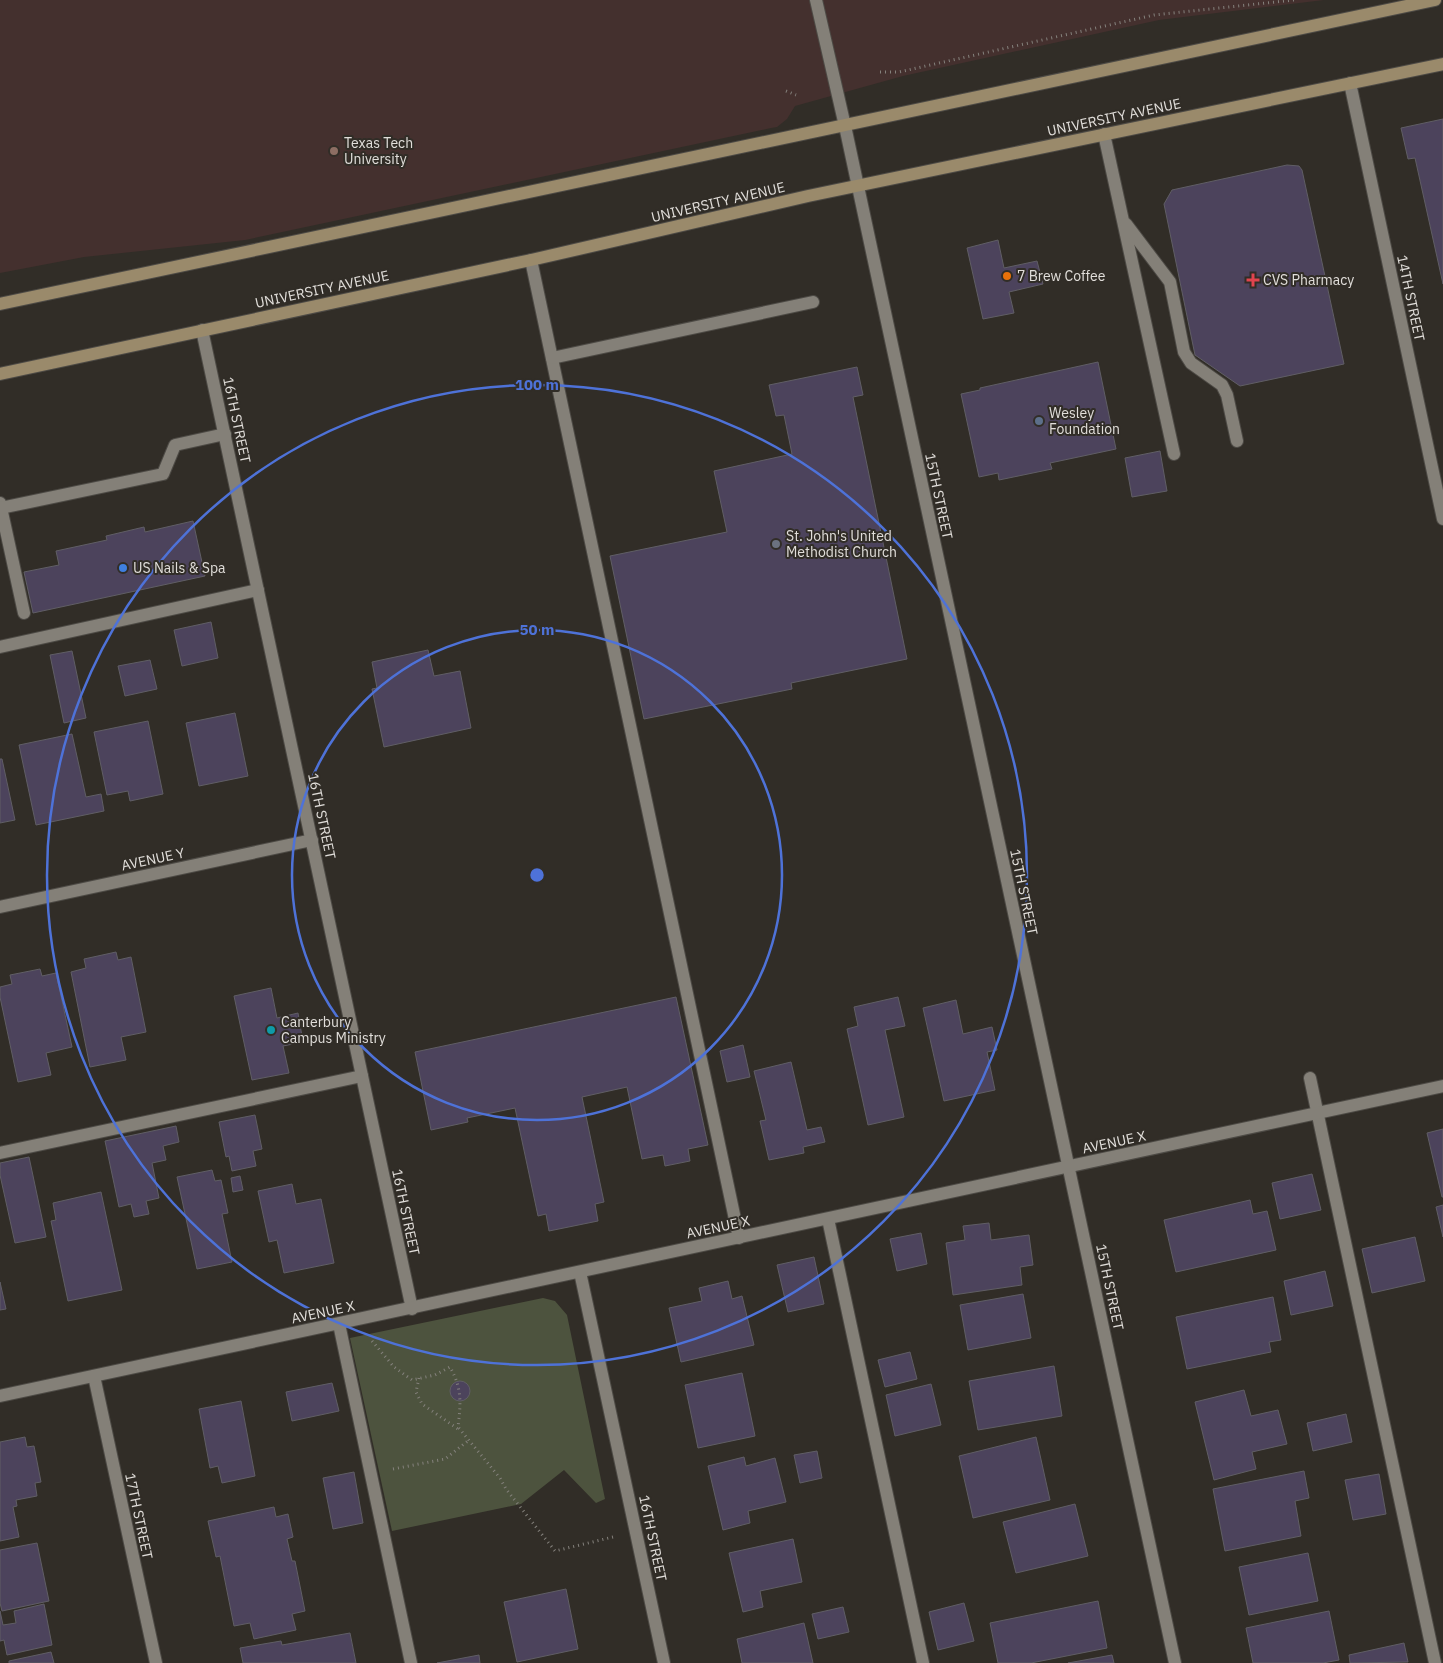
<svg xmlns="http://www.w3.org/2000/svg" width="1443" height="1663" font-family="'IBM Plex Sans',sans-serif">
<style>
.education{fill:#44302e}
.green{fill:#4d533e}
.building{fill:#4c435c;stroke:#605e65}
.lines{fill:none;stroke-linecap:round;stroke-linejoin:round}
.service-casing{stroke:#4d4a45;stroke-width:14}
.minor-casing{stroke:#4d4a45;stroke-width:14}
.tertiary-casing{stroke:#4d4a45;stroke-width:14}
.secondary-casing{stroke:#4d4a45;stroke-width:14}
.path{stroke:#85827d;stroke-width:3;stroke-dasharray:1 4;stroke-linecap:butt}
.service{stroke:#848078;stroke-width:12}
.minor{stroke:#848078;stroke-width:12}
.tertiary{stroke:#848078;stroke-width:12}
.secondary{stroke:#9a8a6b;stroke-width:12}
.ring{fill:none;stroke:#4e72d8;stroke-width:2.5}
.education-dot{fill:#8d6e63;stroke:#312d27;stroke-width:2}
.food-dot{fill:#e8710a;stroke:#312d27;stroke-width:2}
.health-dot{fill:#e0444e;stroke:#312d27;stroke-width:2}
.service-dot{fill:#5c6f8a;stroke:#312d27;stroke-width:2}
.worship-dot{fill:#6b7280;stroke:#312d27;stroke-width:2}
.shop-dot{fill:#3f7fe0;stroke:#312d27;stroke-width:2}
.culture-dot{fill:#0f9aa8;stroke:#312d27;stroke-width:2}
.labels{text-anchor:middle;stroke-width:4;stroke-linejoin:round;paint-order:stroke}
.street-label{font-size:14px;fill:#e1deda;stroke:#312d27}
.poi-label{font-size:14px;fill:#e1deda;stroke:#312d27;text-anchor:start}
.centre{fill:#4e72d8;stroke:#312d27;stroke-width:2.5}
.ring-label{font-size:15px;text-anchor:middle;font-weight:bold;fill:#4e72d8;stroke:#312d27;stroke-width:4;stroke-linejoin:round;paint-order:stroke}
</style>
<rect width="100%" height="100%" fill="#312d27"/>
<polygon class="education" points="0,0 1324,0 1159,20 903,76 795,106 787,119 777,127 771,128 245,240 84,257 0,273"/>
<polygon class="green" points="543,1298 555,1301 567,1315 605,1499 596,1503 564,1470 521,1504 392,1531 350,1338"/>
<g class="building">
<polygon points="1443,119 1443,284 1415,158 1408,159 1401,128"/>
<polygon points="1287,165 1299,166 1302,170 1344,364 1240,386 1195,355 1164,204 1172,190"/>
<polygon points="998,240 1004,268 1037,261 1043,284 1009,292 1014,313 983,319 967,248"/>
<polygon points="1098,362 1116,449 1050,463 1052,469 999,480 998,473 979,477 961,394 980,390 980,388"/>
<polygon points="857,367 863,395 853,397 907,659 791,683 792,689 644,719 610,556 727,532 714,471 792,454 784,415 776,416 769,385"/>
<polygon points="1160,451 1167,491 1132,497 1125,458"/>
<polygon points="193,521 205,576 33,613 24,572 59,565 56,551 107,540 106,536 144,527 145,532"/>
<polygon points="211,622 218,658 182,666 174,630"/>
<polygon points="428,650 434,676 460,671 471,728 384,747 372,689 377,688 372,662"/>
<polygon points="72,651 86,718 64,723 50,655"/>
<polygon points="150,660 157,689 125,696 118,666"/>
<polygon points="235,713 248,776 199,786 186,723"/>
<polygon points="148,721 163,794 130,801 128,791 107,795 94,732"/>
<polygon points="72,734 86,797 101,794 104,811 36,825 19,745"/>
<polygon points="0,759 2,759 15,820 0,823"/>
<polygon points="116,952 118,960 131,957 146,1032 121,1037 126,1060 90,1067 71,972 86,968 84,959"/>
<polygon points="40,969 42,976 56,973 72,1047 46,1053 51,1075 18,1082 0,997 0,987 12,984 10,975"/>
<polygon points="271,988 277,1018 298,1013 303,1042 283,1046 289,1073 252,1080 234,996"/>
<polygon points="676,997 708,1145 688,1149 690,1161 665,1166 663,1155 642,1159 627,1087 582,1097 604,1202 595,1204 598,1221 549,1231 546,1214 538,1216 515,1108 467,1118 468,1122 431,1130 415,1052"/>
<polygon points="898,997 905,1026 885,1030 904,1117 868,1125 847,1029 858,1026 854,1007"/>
<polygon points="956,1000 963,1034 992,1027 997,1050 987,1052 995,1090 944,1101 923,1008"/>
<polygon points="743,1045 750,1077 727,1082 720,1051"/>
<polygon points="791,1062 807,1130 821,1127 825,1142 803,1147 804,1153 769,1160 760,1121 766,1120 754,1071"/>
<polygon points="255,1115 262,1149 253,1151 256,1166 232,1171 229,1156 226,1157 219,1122"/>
<polygon points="176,1126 179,1142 163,1146 166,1160 152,1163 159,1198 146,1201 149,1214 134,1217 131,1204 119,1207 105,1141"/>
<polygon points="1443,1129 1443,1197 1442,1197 1427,1133"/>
<polygon points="29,1157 46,1237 15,1243 0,1175 0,1163"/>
<polygon points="212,1170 215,1181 221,1180 228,1213 222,1214 232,1262 197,1269 177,1177"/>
<polygon points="1312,1174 1321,1210 1280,1219 1272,1183"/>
<polygon points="240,1176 243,1190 233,1192 231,1178"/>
<polygon points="292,1184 296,1204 321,1199 334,1263 284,1273 277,1240 269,1242 258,1191"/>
<polygon points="101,1192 122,1290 68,1301 51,1221 56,1220 53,1203"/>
<polygon points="1250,1200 1253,1214 1267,1211 1276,1250 1176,1272 1164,1220"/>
<polygon points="1443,1205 1443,1237 1436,1207"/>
<polygon points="989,1223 991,1240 1029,1235 1033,1265 1020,1267 1022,1285 953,1295 946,1243 965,1240 963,1226"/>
<polygon points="921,1233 927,1264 897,1271 890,1239"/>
<polygon points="1415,1237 1425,1281 1372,1293 1362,1249"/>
<polygon points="814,1257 824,1304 788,1312 777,1265"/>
<polygon points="1325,1271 1333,1306 1291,1315 1284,1281"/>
<polygon points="728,1281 732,1299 742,1296 754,1345 681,1362 669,1308 702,1301 699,1288"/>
<polygon points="0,1282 6,1309 0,1310"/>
<polygon points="1023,1294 1031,1338 968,1350 960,1305"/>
<polygon points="1273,1297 1281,1340 1269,1342 1271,1352 1187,1369 1176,1317"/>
<polygon points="910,1352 917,1379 885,1387 878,1360"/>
<polygon points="1054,1366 1062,1416 978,1430 969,1381"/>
<polygon points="742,1373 755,1436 698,1448 685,1385"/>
<circle cx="460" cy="1391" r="10"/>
<polygon points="332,1383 339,1411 292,1421 286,1392"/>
<polygon points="931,1384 941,1425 895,1436 886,1395"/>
<polygon points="1244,1390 1251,1416 1278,1410 1287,1444 1252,1452 1256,1469 1214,1480 1195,1402"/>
<polygon points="241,1401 255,1476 222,1483 218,1466 210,1468 199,1409"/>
<polygon points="1346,1414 1352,1442 1313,1451 1307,1423"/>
<polygon points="25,1437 27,1447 34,1446 41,1482 35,1483 37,1496 16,1500 17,1506 13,1507 19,1537 0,1541 0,1442"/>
<polygon points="1036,1437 1050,1500 973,1518 959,1456"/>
<polygon points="817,1451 822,1478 800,1483 794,1455"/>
<polygon points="744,1457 746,1466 775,1458 786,1502 748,1511 750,1523 723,1530 708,1466"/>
<polygon points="1304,1471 1309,1498 1295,1501 1301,1536 1225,1551 1213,1489"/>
<polygon points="354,1472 363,1523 333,1529 323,1478"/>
<polygon points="1379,1474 1386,1514 1353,1520 1345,1480"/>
<polygon points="1075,1504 1088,1556 1016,1573 1003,1522"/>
<polygon points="274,1507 276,1517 288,1514 293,1537 287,1539 292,1561 295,1561 305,1611 292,1614 296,1630 254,1639 250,1623 234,1626 220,1556 216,1557 208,1521"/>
<polygon points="793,1539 802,1582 760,1591 763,1607 743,1612 729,1553"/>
<polygon points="37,1543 49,1601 2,1611 0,1603 0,1550"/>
<polygon points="1308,1553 1318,1601 1249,1615 1239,1567"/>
<polygon points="566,1589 578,1649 517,1662 504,1602"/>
<polygon points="1098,1601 1107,1648 1031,1663 998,1663 990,1623"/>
<polygon points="964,1603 974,1641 938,1650 929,1612"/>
<polygon points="44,1604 52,1645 7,1655 4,1640 0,1641 0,1611 3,1625 16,1623 14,1611"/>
<polygon points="843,1607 849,1632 818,1639 812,1614"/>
<polygon points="1329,1611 1339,1660 1323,1663 1253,1663 1246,1628"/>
<polygon points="804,1623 813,1663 742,1663 737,1639"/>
<polygon points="350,1633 356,1663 243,1663 240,1648 281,1641 282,1645"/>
<polygon points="1404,1643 1408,1662 1350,1663 1349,1655"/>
<polygon points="51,1652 54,1663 9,1663 9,1661"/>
<polygon points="479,1655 480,1663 437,1663"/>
<polygon points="1112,1655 1114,1663 1068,1663"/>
</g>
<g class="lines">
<defs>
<g id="service">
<polyline points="816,0 845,126"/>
<polyline points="1104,134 1174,454"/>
<polyline points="1126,224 1170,282 1184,352 1191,363 1222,385 1227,395 1237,441"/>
<polyline points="531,260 739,1238"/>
<polyline points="552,358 813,302"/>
<polyline points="0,503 24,613"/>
<polyline points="1,508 163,474 175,445 225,434"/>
<polyline points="0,647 258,590"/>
<polyline points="1310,1078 1435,1663"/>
<polyline points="0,1153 362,1076"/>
<polyline points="828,1219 923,1663"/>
<polyline points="339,1324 411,1663"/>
</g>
<g id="minor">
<polyline points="1350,83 1443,519"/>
<polyline points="845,126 1175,1663"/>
<polyline points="202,330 412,1309"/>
<polyline points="0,907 312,840"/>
<polyline points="580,1272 664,1663"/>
<polyline points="94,1376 156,1663"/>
</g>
<polyline id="tertiary" points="0,1396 1443,1086"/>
<g id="secondary">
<polyline points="0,304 1435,0"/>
<polyline points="0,374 531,260 808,196 1443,64"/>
</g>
</defs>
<use href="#service" class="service-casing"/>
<use href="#minor" class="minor-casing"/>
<use href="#tertiary" class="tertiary-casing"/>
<use href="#secondary" class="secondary-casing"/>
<g class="path">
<polyline points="880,72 899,72 1154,15 1294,0"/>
<polyline points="786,91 796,95"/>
<path d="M372,1341L394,1367L412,1380L435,1375L450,1367C462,1388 461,1403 458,1427L500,1478L506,1489L555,1551L613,1537"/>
<polyline points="419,1378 416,1392 422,1404 458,1429"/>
<polyline points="393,1469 445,1459 469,1440"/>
</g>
<use href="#service" class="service"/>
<use href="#minor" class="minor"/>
<use href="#tertiary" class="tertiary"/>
<use href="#secondary" class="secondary"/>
</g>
<g class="ring">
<circle cx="537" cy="875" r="245"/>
<circle cx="537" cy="875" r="490"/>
</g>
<circle class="education-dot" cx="334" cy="151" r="5"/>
<circle class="food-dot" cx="1007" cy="276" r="5"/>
<path class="health-dot" d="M1250.5 272.5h5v5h5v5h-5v5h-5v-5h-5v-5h5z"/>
<circle class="service-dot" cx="1039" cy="421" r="5"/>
<circle class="worship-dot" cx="776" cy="544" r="5"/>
<circle class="shop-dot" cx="123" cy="568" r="5"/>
<circle class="culture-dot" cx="271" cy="1030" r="5"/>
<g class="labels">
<g class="street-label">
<text transform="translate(1114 117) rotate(-12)" y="5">UNIVERSITY AVENUE</text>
<text transform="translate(718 202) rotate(-13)" y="5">UNIVERSITY AVENUE</text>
<text transform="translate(322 289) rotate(-12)" y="5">UNIVERSITY AVENUE</text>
<text transform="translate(1411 298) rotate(78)" y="5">14TH STREET</text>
<text transform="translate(237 420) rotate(78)" y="5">16TH STREET</text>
<text transform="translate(939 496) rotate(78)" y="5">15TH STREET</text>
<text transform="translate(322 816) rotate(78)" y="5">16TH STREET</text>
<text transform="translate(153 859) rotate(-12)" y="5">AVENUE Y</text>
<text transform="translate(1024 892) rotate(78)" y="5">15TH STREET</text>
<text transform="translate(1114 1142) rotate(-12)" y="5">AVENUE X</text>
<text transform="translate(406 1212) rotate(78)" y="5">16TH STREET</text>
<text transform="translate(718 1227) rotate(-12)" y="5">AVENUE X</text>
<text transform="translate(1110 1287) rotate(78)" y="5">15TH STREET</text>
<text transform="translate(323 1312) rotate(-12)" y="5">AVENUE X</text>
<text transform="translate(139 1516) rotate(78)" y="5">17TH STREET</text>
<text transform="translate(653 1538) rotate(78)" y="5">16TH STREET</text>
</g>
<g class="poi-label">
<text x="344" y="148">Texas Tech<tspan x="344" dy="16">University</tspan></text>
<text x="1017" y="281">7 Brew Coffee</text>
<text x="1263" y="285">CVS Pharmacy</text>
<text x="1049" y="418">Wesley<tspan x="1049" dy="16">Foundation</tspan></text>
<text x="786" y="541">St. John's United<tspan x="786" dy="16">Methodist Church</tspan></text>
<text x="133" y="573">US Nails &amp; Spa</text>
<text x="281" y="1027">Canterbury<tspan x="281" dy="16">Campus Ministry</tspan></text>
</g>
</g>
<circle cx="537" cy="875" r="8" class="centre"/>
<g class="ring-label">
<text x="537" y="390">100 m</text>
<text x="537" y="635">50 m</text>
</g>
</svg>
